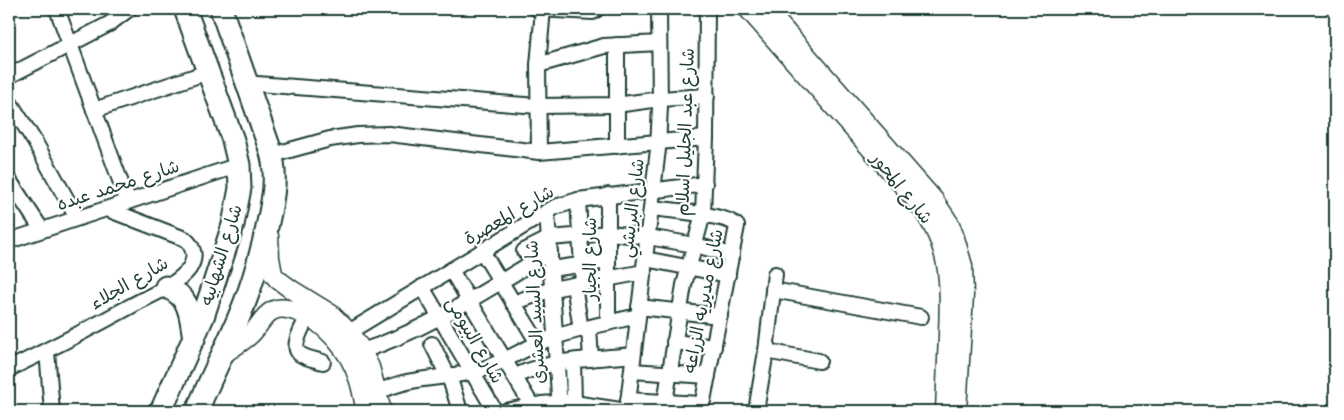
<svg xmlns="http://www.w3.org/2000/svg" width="1344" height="420" font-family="'Playpen Sans','Playpen Sans Arabic',sans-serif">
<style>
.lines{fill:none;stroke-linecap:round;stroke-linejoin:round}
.minor-casing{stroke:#1f3d34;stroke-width:18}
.major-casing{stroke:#1f3d34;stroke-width:21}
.highway-casing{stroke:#1f3d34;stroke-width:25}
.minor{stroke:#fff;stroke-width:14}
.major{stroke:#fff;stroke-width:18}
.highway{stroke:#fff;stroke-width:21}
.labels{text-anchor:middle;stroke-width:4.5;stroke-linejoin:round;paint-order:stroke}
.street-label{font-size:18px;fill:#1f3d34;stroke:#fff}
</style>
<rect width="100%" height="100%" fill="#fff"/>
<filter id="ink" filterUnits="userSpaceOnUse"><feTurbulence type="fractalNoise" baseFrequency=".02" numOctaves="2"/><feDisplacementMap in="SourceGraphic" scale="10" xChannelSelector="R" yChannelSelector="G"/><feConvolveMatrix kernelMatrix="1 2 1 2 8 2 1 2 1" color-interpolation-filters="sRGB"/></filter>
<g filter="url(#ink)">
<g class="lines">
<defs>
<g id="minor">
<polyline points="57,9 128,202"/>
<polyline points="537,9 593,12 597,9"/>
<polyline points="538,65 604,46 659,43"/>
<polyline points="9,76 109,24 129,9"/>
<polyline points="246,83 538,106 616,105 660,99 707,96"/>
<polyline points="9,101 35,142 77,218"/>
<polyline points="94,110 208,72"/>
<polyline points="617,146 617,45"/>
<polyline points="539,152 538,65 543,9"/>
<polyline points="272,155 330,139 358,135 389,134 539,152 706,138"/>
<polyline points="9,180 42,230"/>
<polyline points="578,200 583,283"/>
<path d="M652,208C667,210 731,215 737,226L701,411"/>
<polyline points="547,211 560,411"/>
<polyline points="9,241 239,165"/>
<polyline points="482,251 538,343"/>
<polyline points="524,251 550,238 609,233 648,237 695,245 732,255"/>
<polyline points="645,259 728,275"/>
<polyline points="551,269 608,261"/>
<polyline points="451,270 532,406"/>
<polyline points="574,285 581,330"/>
<polyline points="422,287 495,411"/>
<polyline points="773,290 921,317"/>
<polyline points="513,303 552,289 644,272"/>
<polyline points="639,307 720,316"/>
<path d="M308,316C304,325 290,346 300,354C305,358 317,360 323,362"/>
<polyline points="608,323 608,195"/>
<polyline points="589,328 591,359"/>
<polyline points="349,332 555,207 578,200 705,184"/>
<polyline points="674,342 714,347"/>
<polyline points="432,344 451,382 460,411"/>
<polyline points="47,351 52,411"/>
<path d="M362,351C430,329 489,288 550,252"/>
<polyline points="766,351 819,361"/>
<polyline points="573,361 574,402"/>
<path d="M9,369C50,349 91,328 131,306C150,295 176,286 189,269C197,257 194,247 185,239L107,209"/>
<polyline points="632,371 708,376"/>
<path d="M515,376C552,359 593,359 633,355"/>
<path d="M377,393C410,375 445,380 480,370C503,363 523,349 546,340C576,329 607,323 638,316"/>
<polyline points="628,400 702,404"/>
<polyline points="665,402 684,285 703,214 706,138 707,9"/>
<polyline points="505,411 541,404 567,402 627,411"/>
<polyline points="627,411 658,149 660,106 659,9"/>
<polyline points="756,411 766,351 775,274"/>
</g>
<g id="major">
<path d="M748,9L913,197C951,243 950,278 948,334C947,360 946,386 945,411"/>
<polyline points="766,9 934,200 950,224 955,238 963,266 964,295 957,411"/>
<polyline points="269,236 270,258 273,274 277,279 292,290 331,314 349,332 359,346 370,367 382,411"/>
<path d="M221,356C230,349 241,343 249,336C258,329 262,316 272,311C280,306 290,309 298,312C325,322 349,350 358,378C362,389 363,400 366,411"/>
</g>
<g id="highway">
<path d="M166,287C191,297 190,315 194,339"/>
<polyline points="161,411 203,317 233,225 240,188 239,165 233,140 185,9"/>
<path d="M197,411C212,374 231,339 245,302C254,279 260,256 266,232C272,203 279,178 270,149L221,9"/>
</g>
</defs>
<use href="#minor" class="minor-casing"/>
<use href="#major" class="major-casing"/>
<use href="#highway" class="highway-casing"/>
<use href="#minor" class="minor"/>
<use href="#major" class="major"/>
<use href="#highway" class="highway"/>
</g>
</g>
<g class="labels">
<g class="street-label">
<text transform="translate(685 132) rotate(-88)" y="6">شارع عبد الجليل اسلام</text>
<text transform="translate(118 185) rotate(-18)" y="6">شارع محمد عبده</text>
<text transform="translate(902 188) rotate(51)" y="6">شارع المحور</text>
<text transform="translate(632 208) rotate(-83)" y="6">شارع البريشي</text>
<text transform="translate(509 215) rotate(-30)" y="6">شارع المعصرة</text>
<text transform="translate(221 255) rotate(-73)" y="6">شارع الشهابيه</text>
<text transform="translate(590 259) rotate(-90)" y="6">شارع الجيار</text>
<text transform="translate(129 283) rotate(-30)" y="6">شارع الجلاء</text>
<text transform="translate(703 301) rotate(-79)" y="6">شارع مديريه الزراعه</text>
<text transform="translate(535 312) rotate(-93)" y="6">شارع السيد العشرى</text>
<text transform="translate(475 340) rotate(60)" y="6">شارع البيومى</text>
</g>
</g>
<rect width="1344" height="420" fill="none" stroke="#fff" stroke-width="30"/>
<rect x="15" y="15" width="1314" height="390" fill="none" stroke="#1f3d34" stroke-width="2" filter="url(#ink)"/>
</svg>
